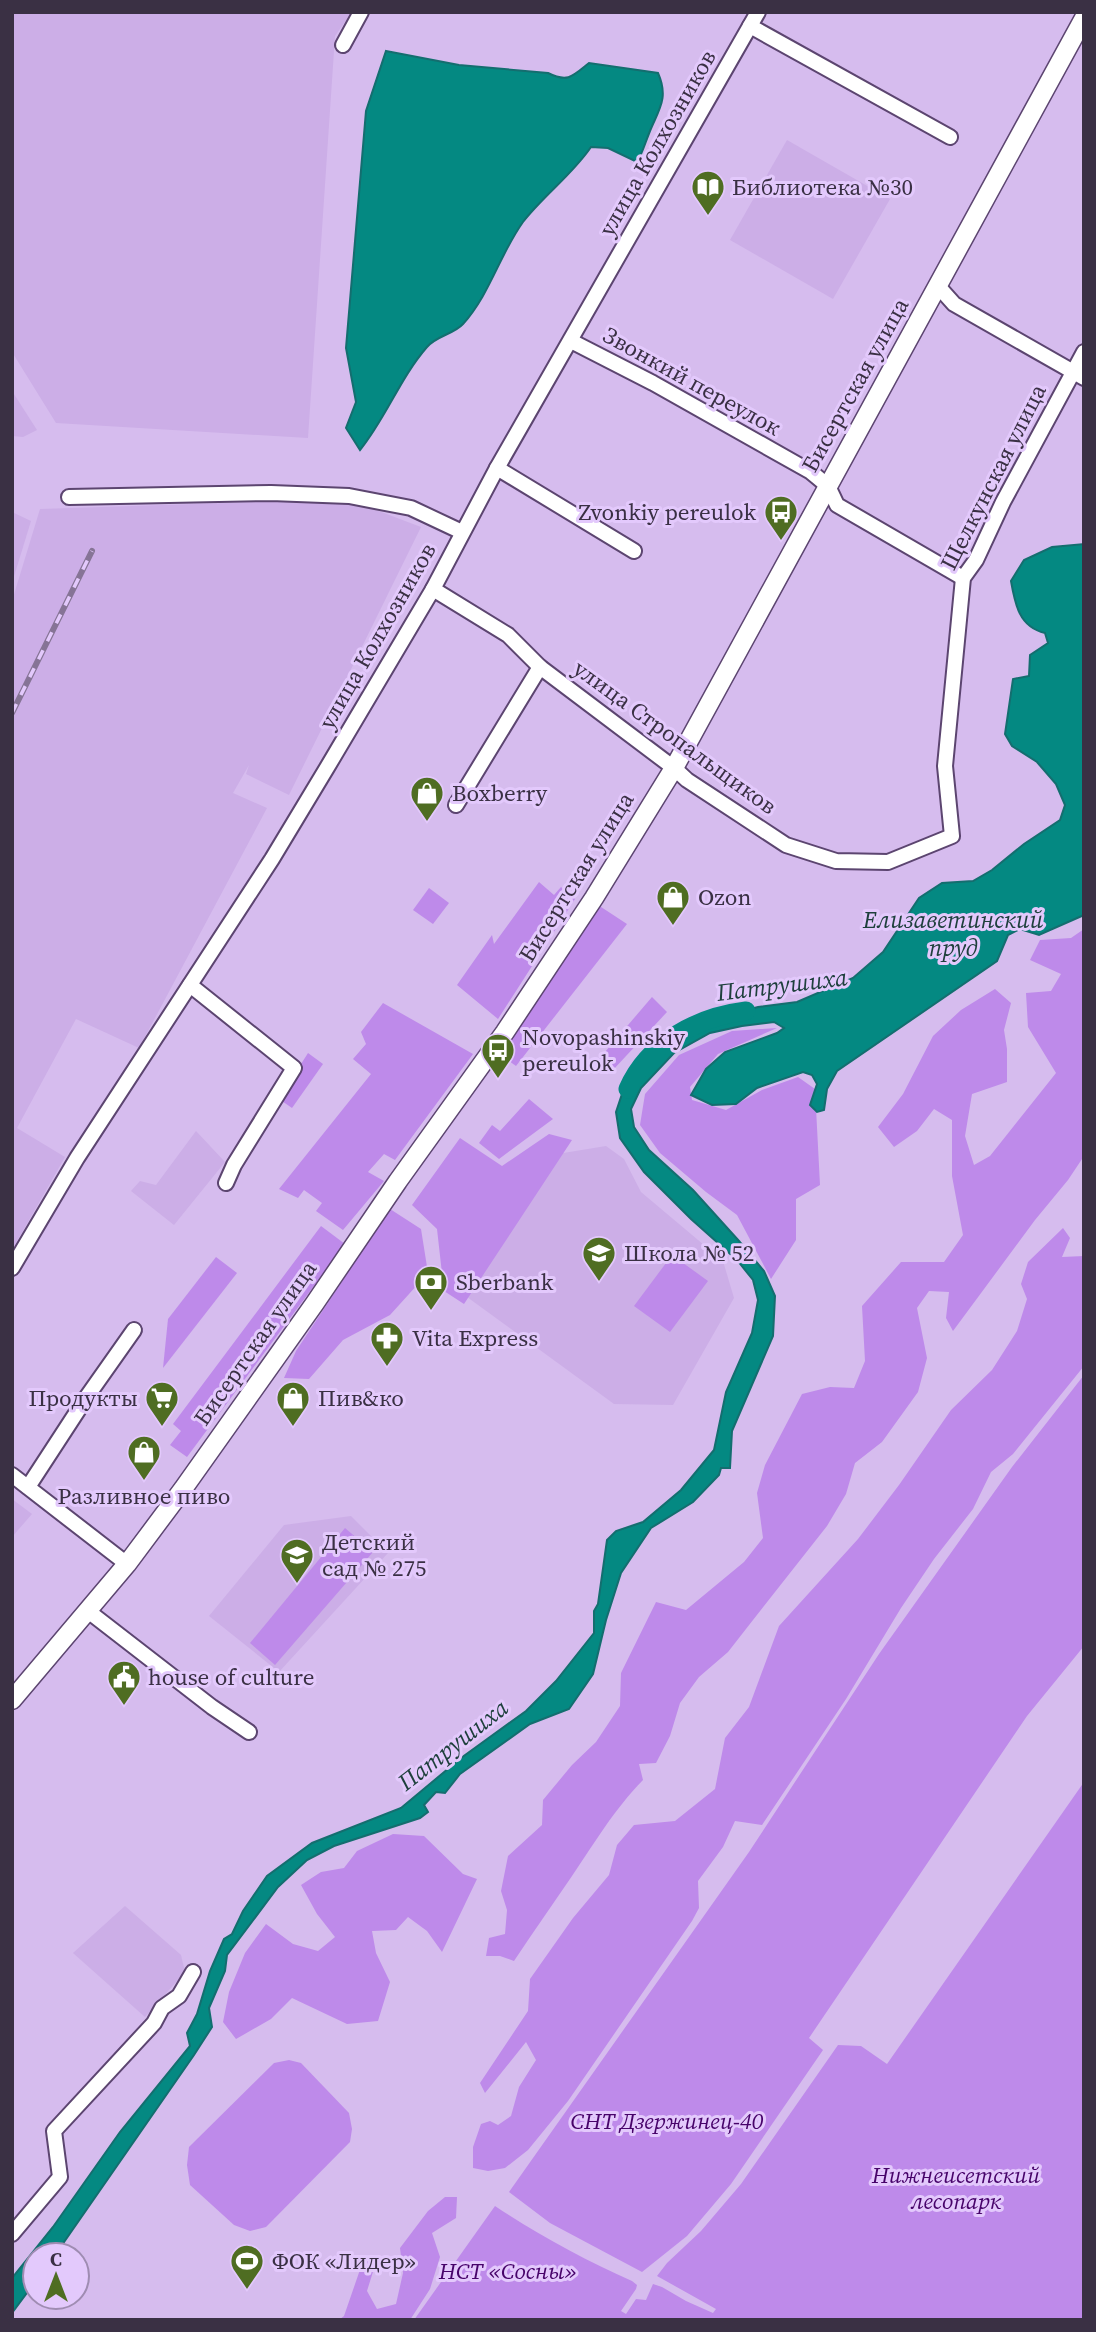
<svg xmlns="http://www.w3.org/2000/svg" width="1096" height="2332" font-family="'Source Serif 4',serif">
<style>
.built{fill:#ccaee7}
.green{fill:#be8aea}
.water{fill:#048982;stroke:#146e6f;stroke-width:2}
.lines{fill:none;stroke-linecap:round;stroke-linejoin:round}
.river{stroke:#048982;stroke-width:19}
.minor-casing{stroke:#5c4570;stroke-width:18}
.major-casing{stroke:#5c4570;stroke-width:21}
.minor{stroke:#fff;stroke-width:14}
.major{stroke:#fff;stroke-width:18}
.rail-casing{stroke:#867496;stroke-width:6}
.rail{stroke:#e3c9fc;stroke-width:3.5;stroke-dasharray:10;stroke-linecap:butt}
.labels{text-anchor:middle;stroke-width:6;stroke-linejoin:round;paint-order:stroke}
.street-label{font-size:23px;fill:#3a3044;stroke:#e3c9fc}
.poi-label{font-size:23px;fill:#3a3044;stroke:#e3c9fc;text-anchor:start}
.park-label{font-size:23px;font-style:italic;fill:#47036a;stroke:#e3c9fc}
.water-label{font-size:24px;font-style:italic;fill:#1f403d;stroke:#e3c9fc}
</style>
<rect width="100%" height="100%" fill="#d6bcee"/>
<g class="built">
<polygon points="12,12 352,12 335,36 308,438 56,423 12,352"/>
<polygon points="787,140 890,199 833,299 730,240"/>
<polygon points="12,391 37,430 23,437 12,436"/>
<polygon points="347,499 421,527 289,795 246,774 249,765 233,793 267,808 139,1048 76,1019 17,1128 65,1157 12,1250 12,601 40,509"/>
<polygon points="12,512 31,521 12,583"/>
<polygon points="196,1131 225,1162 174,1225 131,1191 140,1181 156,1185"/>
<polygon points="606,1146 624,1159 641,1192 723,1261 734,1298 673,1405 614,1404 467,1297 545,1156"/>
<polygon points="12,1499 32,1514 12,1537"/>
<polygon points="351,1516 388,1553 279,1672 209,1616 284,1525"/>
<polygon points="125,1906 181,1955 185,1972 145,2017 73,1953"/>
</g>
<g class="green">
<polygon points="539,882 554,895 561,887 575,899 498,1019 457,985 492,935 494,944"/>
<polygon points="429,888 449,903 433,924 413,910"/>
<polygon points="598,905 627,924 516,1066 501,1055"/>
<path d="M1084,929V1156L1068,1180L1035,1220L953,1331L946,1318L949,1292L929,1291L917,1308L927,1358L918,1392L882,1442L855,1463L846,1494L827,1526L753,1620L728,1652L699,1677L680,1703L670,1736L656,1763L639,1764L643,1780C613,1811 596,1841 572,1876C553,1904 533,1932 514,1961L500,1956H486L489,1938L505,1934L507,1910L501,1891L508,1856L542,1825L543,1800L572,1765L596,1742L620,1706L621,1673L656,1602L686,1610L744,1562L763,1538L757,1493L765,1465L802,1394L830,1387L854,1388L865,1361L862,1306L901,1262H944L963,1235L952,1176V1120L934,1109L917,1131L894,1147L878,1127L903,1094L933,1036L961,1010L995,989L1011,1003L1004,1030L1007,1049V1082L972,1094L965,1136L974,1165L990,1156L1056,1073L1028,1027L1026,993L1051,991L1061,974L1030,960L1040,940L1071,938Z"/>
<polygon points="652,997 667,1012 613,1070 599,1059"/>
<polygon points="383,1003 473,1054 395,1160 384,1154 368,1172 384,1181 343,1230 316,1211 322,1203 304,1190 298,1198 279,1189 371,1074 353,1059 366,1044 361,1032"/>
<polygon points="777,1028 718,1054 690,1087 692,1100 726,1110 762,1090 798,1077 815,1089 820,1185 796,1199 796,1240 771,1279 737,1215 706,1192 660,1153 640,1125 645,1094 679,1055 732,1031"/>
<polygon points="308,1053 323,1064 292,1108 279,1099"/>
<polygon points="529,1099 553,1119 499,1159 479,1143 492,1125 500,1131"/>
<polygon points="549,1134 572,1140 464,1304 444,1291 437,1229 412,1205 460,1138 502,1166"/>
<polygon points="390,1209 421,1229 428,1273 390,1315 343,1340 309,1379 284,1378 296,1351"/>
<polygon points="321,1226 345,1244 187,1457 170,1445 181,1431 173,1424"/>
<polygon points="1063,1228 1070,1238 1062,1257 1084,1256 1084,1366 1013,1454 991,1472 973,1509 934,1559 901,1608 846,1699 762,1825 735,1821 723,1847 698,1881 699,1908 692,1921 568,2101 528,2150 505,2168 488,2171 473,2168 473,2147 481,2124 490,2121 498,2125 511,2116 519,2087 536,2060 526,2042 485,2093 480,2083 528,2011 530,1979 573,1918 609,1875 617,1845 634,1825 675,1821 715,1789 725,1738 749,1707 779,1626 858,1539 899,1485 951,1410 992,1370 1017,1331 1027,1299 1021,1284 1028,1262"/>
<polygon points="672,1255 708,1281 670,1332 634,1306"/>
<polygon points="216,1257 237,1273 163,1368 168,1319"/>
<polygon points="1084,1375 1084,1646 1027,1716 809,2038 823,2050 731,2184 687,2236 642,2272 550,2223 509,2192 749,1852 879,1654 1012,1467"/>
<polygon points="345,1528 373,1552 275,1665 250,1643"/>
<path d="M1084,1782V2320H414L495,2206C539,2235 585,2260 632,2281L637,2285L636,2289L621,2311L626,2314L636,2299L646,2300L653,2284L662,2287L686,2301L713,2313L716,2309L657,2276L667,2263L701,2231L741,2184L838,2045L861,2046L887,2064Z"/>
<polygon points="393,1834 424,1836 463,1874 477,1879 442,1952 427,1931 408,1917 396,1930 372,1931 376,1953 390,1982 378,2021 347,2024 292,1998 271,2019 236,2039 223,2022 229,1992 245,1953 266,1924 293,1944 318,1951 335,1937 317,1914 301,1885 321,1872 344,1868 357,1851"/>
<polygon points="289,2060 301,2063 349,2113 352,2129 350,2142 266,2227 250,2231 234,2225 190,2185 187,2165 189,2147 274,2063"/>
<polygon points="445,2197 457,2197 456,2218 432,2233 440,2257 430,2289 410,2320 339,2320 344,2316 363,2261 376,2262 367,2291 377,2309 396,2304 403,2273 400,2248 428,2211"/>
</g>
<g class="water">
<path d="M386,51L459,65L548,73C568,83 573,76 589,63L658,73C669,98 659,109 650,131C645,143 643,152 637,162L608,148L591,147C572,175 544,195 523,222C500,254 490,294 463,324C454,334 436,336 427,347C400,378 386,418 360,450L346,428L356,402L346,348L366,111Z"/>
<path d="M1084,544V915L1039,935L1020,929L1008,935L997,961L837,1071L827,1089L824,1110L817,1112L810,1105L817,1084L812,1075L803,1072L757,1088L736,1104L712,1105L691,1095L706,1069L725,1052L777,1033L784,1028L774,1022L742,1026L710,1033L674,1053L641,1088L631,1109L634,1127L649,1150L693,1190L739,1241L764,1271L775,1296L773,1336L732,1431L730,1468H721L719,1475L693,1502L651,1528L621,1573L606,1620L593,1674L569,1709L530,1724L460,1774L445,1793L436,1792L424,1805L428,1812L420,1818L334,1846L307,1860L278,1887L227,1955L225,1971L209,2008L212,2027L194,2055L55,2255H35V2282L12,2313V2278L53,2227L120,2132L190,2046L187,2033L197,2014L210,1971L224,1939L232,1934L243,1911L267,1876L312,1843L401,1808L461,1758L526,1711L556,1681L594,1633V1611L598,1604L607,1540L616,1531L643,1522L681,1490L714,1450L726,1392L752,1333L758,1300L753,1280L737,1260L691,1219L644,1172L620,1138L616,1112L624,1088L655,1050L673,1036L701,1022L758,1007L797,1002L853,978L883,952L919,898L942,883L973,881L992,870L1024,844L1060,820L1065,805L1056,784L1037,762L1012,746L1005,734L1013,679L1029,676L1030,655L1048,643L1045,633C1019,627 1015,604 1011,581L1024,560L1052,547Z"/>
</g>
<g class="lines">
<path class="river" d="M628,1089C648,1043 697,1017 746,1011"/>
<defs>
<g id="minor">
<polyline points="750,26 950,137"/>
<polyline points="343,45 361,12"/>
<polyline points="937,285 954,304 1084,378"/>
<polyline points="571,341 653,383 811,472 828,486 837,505 963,578"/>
<polyline points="497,468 634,551"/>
<polyline points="69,497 271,493 349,496 411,508 462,532"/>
<polyline points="433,589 508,635 540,667 674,768 687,780 786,845 836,861 888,862 952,836 945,766 963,578 976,560 1003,502 1084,352"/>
<polyline points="456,805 540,667"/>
<polyline points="190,985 294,1068 234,1165 226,1183"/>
<polyline points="12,1268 77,1158 272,859 328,766 433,589 497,468 758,12"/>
<polyline points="12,1475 127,1564"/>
<polyline points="28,1487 86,1398 134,1330"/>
<polyline points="88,1611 212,1707 249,1732"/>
<polyline points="12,2234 60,2177 54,2131 154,2023 162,2008 179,1996 193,1972"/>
</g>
<polyline id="major" points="12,1700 127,1564 183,1489 315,1303 398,1181 505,1032 594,898 674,768 1084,18"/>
</defs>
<use href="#minor" class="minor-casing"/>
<use href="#major" class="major-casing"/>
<use href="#minor" class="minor"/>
<use href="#major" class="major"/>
<defs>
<polyline id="rail" points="12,713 92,551"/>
</defs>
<use href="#rail" class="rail-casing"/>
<use href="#rail" class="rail"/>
</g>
<defs>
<symbol id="library-pin" viewBox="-11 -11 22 30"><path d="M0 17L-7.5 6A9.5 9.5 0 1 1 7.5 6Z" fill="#4f6d22" stroke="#e3c9fc"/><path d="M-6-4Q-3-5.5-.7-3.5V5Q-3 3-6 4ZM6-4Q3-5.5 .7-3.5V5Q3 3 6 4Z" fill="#fff"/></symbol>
<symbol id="bus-pin" viewBox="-11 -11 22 30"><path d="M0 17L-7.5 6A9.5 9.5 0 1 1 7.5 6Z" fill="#4f6d22" stroke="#e3c9fc"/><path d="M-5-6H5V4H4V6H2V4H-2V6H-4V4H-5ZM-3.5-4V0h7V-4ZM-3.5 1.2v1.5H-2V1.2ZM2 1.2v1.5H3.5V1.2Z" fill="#fff"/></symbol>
<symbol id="shop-pin" viewBox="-11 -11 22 30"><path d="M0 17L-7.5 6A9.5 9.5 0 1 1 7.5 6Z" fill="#4f6d22" stroke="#e3c9fc"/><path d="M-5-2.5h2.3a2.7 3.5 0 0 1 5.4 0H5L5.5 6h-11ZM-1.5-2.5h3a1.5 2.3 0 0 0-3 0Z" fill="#fff"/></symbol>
<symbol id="school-pin" viewBox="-11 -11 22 30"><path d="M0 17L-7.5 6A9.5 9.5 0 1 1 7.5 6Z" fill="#4f6d22" stroke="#e3c9fc"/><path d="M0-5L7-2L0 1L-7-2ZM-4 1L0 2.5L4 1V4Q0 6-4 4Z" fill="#fff"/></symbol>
<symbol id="bank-pin" viewBox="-11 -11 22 30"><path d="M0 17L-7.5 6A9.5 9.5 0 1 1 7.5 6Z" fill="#4f6d22" stroke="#e3c9fc"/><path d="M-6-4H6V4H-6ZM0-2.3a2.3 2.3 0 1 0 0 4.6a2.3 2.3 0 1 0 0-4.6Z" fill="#fff"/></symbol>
<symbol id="pharmacy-pin" viewBox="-11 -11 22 30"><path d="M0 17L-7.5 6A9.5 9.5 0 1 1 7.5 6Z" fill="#4f6d22" stroke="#e3c9fc"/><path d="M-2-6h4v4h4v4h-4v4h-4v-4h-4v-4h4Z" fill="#fff"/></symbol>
<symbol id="supermarket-pin" viewBox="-11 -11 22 30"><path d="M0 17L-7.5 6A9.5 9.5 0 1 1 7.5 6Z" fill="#4f6d22" stroke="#e3c9fc"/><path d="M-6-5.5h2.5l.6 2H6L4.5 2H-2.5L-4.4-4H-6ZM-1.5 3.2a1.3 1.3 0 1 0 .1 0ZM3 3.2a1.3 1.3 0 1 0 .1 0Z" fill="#fff"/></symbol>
<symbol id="civic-pin" viewBox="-11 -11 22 30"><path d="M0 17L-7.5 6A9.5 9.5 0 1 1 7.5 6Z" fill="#4f6d22" stroke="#e3c9fc"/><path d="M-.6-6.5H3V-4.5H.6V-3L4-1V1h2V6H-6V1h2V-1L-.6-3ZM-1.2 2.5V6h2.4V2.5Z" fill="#fff"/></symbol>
<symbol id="stadium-pin" viewBox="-11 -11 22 30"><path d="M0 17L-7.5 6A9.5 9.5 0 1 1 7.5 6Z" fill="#4f6d22" stroke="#e3c9fc"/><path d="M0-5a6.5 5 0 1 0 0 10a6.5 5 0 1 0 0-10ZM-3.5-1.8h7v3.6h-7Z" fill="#fff"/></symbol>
</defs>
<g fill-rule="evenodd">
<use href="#library-pin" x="689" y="168" width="38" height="52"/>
<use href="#bus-pin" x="762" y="493" width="38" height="52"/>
<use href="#shop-pin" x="408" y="774" width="38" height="52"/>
<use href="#shop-pin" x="654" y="878" width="38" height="52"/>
<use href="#bus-pin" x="479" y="1031" width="38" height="52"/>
<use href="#school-pin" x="580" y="1234" width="38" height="52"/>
<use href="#bank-pin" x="412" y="1263" width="38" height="52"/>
<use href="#pharmacy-pin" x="368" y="1319" width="38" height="52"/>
<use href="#supermarket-pin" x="143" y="1379" width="38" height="52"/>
<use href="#shop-pin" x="274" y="1379" width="38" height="52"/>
<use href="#shop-pin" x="125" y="1433" width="38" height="52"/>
<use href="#school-pin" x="278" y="1536" width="38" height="52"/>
<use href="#civic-pin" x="105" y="1658" width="38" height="52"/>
<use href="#stadium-pin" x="228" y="2242" width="38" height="52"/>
</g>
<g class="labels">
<g class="street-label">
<text transform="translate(657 143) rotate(-60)" y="8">улица Колхозников</text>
<text transform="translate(692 381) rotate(29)" y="8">Звонкий переулок</text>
<text transform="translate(855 385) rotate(-61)" y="8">Бисертская улица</text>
<text transform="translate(993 477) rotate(-63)" y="8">Щелкунская улица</text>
<text transform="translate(377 636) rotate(-60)" y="8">улица Колхозников</text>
<text transform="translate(675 737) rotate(36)" y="8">улица Стропальщиков</text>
<text transform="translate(576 877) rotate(-58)" y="8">Бисертская улица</text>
<text transform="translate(255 1343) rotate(-55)" y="8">Бисертская улица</text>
</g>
<g class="poi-label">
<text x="732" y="195">Библиотека №30</text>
<text x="756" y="520" text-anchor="end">Zvonkiy pereulok</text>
<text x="452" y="801">Boxberry</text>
<text x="698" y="905">Ozon</text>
<text x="522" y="1045">Novopashinskiy<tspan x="522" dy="26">pereulok</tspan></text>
<text x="624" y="1261">Школа № 52</text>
<text x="456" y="1290">Sberbank</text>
<text x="412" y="1346">Vita Express</text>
<text x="138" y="1406" text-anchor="end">Продукты</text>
<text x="318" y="1406">Пив&amp;ко</text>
<text x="144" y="1504" text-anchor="middle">Разливное пиво</text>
<text x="322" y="1550">Детский<tspan x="322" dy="26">сад № 275</tspan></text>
<text x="148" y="1685">house of culture</text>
<text x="272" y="2269">ФОК «Лидер»</text>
</g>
<g class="park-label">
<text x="667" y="2129">СНТ Дзержинец-40</text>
<text x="956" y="2183">Нижнеисетский<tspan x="956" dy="26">лесопарк</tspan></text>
<text x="508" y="2279">НСТ «Сосны»</text>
</g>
<g class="water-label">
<text x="953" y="928">Елизаветинский<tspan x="953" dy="28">пруд</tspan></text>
<text transform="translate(782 985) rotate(-7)" y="8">Патрушиха</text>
<text transform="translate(453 1745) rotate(-38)" y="8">Патрушиха</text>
</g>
</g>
<rect width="1096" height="2332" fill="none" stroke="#3a3044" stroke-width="28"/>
<g transform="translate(56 2276)"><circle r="33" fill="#e3c9fc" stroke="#9f8cb2" stroke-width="2"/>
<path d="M0-5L12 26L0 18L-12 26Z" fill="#4f6d22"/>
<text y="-10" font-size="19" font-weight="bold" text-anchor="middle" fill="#3a3044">С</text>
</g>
</svg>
